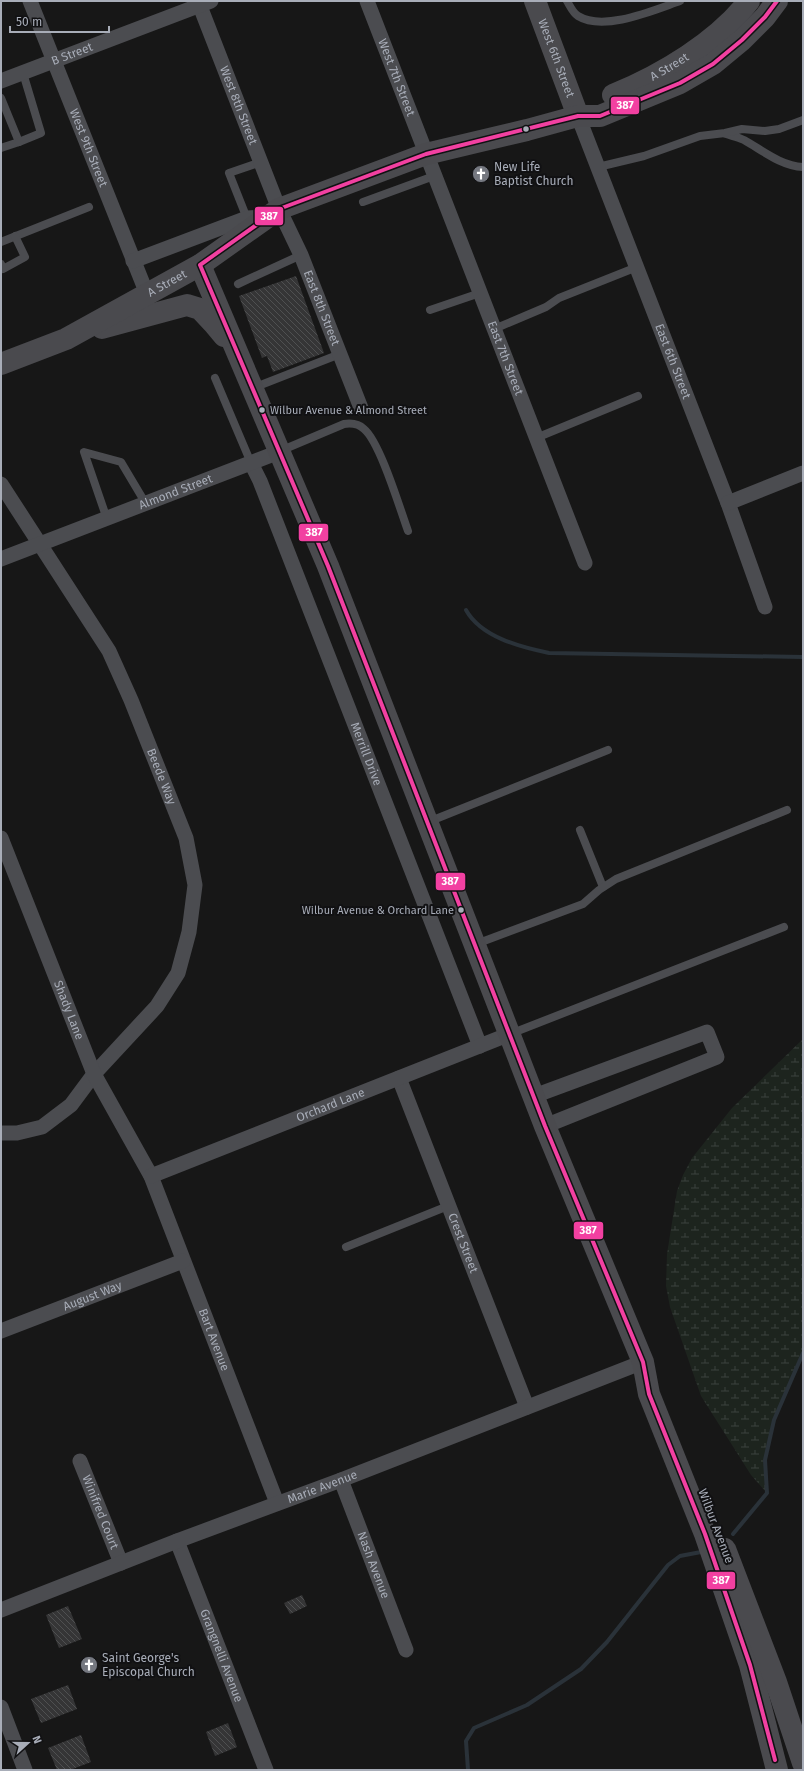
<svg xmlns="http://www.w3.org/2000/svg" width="804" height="1771" font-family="'Fira Sans',sans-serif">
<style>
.wetland{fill:url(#wetland-marsh)}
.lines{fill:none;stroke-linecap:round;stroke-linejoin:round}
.stream{stroke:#2a3239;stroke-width:4}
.building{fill:url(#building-back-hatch)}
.lane{stroke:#4b4c50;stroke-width:8}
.street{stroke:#4b4c50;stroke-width:15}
.secondary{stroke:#4a4a4e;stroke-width:22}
.bus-1-casing{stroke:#111113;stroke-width:7}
.bus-1{stroke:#f240a1;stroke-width:4}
.bus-dot{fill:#a8adb8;stroke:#111113;stroke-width:1.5}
.labels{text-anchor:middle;stroke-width:4;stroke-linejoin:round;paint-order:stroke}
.bus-label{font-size:11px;fill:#a8adb8;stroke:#111113;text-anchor:start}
.street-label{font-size:12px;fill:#a8adb8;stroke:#111113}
.poi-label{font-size:12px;fill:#a8adb8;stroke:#111113;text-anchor:start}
.line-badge{stroke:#111113;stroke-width:1.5}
.badge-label{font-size:11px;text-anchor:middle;font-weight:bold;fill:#fff}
</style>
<defs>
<pattern id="wetland-marsh" width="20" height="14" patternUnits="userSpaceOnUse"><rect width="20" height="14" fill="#1d241e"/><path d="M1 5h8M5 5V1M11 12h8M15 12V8" fill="none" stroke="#3b413d"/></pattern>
<pattern id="building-back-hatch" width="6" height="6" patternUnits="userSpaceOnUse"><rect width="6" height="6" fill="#353536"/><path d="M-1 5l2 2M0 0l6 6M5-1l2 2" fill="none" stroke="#4f5051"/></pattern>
</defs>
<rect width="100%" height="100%" fill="#171717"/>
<polygon class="wetland" points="803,1039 803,1353 774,1420 765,1460 767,1493 751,1475 701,1396 670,1307 666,1286 667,1254 677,1191 683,1175 692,1158 732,1108"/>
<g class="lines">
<g class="stream">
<path d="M466,610C481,637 520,647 549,653L803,657"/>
<polyline points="733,1534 767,1493 765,1460 774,1420 803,1353"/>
<polyline points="468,1770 466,1741 474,1728 527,1705 581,1669 607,1642 668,1565 680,1556 701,1552"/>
</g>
</g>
<g class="building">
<polygon points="296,276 324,353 273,372 267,356 262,358 239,296"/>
<polygon points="302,1595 307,1606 290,1614 284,1603"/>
<polygon points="68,1606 82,1639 59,1648 46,1615"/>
<polygon points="68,1685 77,1709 41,1723 31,1699"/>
<polygon points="228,1723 237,1747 215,1756 206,1732"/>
<polygon points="81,1735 91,1762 70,1770 57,1770 48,1748"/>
</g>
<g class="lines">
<g class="lane">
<path d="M567,1C570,6 573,13 578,16C604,32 654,10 680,1"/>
<polyline points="1,98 19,142 1,148"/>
<path d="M726,134C732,136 738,137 744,140C762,150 781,166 803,167"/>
<polyline points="19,142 41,133 23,73"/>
<polyline points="598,167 644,156 700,136 725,133 742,129 765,131 779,129 803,120"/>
<polyline points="363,202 434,176"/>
<polyline points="248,221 229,173 261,162"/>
<polyline points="1,242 89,207"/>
<polyline points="1,264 3,269 25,257 15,236"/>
<polyline points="238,284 301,255"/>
<polyline points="430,310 480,293"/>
<polyline points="494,329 546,307 559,298 637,267"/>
<polyline points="215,378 251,463"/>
<polyline points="253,388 340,354"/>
<polyline points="536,438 638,396"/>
<path d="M280,451L344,424C351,423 359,424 364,429C380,442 400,509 408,531"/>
<polyline points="107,519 84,452 121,462 146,504"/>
<polyline points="428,822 608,750"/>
<polyline points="580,830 603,887"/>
<polyline points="476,944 583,904 599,890 616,879 787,810"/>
<polyline points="510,1034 784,927"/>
<polyline points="346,1247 448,1206"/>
</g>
<g class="street">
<path id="s1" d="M30,1L147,294"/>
<path id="s2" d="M198,1L279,209L301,255L361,408"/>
<path id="s3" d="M367,1L585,563"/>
<path id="s4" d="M1,81L211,1"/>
<path id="s5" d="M578,116L728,503L765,607"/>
<polyline points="133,261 247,218 268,217"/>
<path id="s6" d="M251,463L260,481L480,1046"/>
<path id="s7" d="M1,484L109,651L131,700L186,838L195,885L189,932L178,973L157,1006L94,1074L71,1105L42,1127L17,1133H1"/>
<polyline points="728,503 803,473"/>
<path id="s8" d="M1,559L279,452"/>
<path id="s9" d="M1,838L94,1074L151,1176L277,1503"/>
<path id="s10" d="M399,1078L527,1407"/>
<polyline points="534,1096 707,1032 717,1057 545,1126"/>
<path id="s11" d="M151,1176L510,1034"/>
<path id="s12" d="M1,1331L183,1261"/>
<path id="s13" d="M80,1461L121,1563"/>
<path id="s14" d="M341,1480L406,1650"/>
<path id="s15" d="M177,1541L266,1770"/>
<path id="s16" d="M1,1610L177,1541L341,1480L643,1362"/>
<polyline points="1,1707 25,1770"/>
</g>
<g class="secondary">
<path id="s17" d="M535,1L578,116"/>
<path id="s18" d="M613,95C662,75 717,42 749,1"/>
<polyline points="200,265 328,566 545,1126 643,1362 649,1394 705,1534 750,1665 777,1770"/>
<polyline points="102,328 187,305 200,309 214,324 224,336"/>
<path id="s19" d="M1,364L66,339L200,265L279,209L426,154L527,130L578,116H600L680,83L713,64L742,40L765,17L777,1"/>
<polyline points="725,1549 776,1682 803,1763"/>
</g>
<defs>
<polyline id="bus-1" points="775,1760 750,1665 705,1534 649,1394 643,1362 545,1126 328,566 200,265 279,209 426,154 578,116 600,116 680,83 713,64 742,40 765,17 777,1"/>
</defs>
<use href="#bus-1" class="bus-1-casing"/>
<use href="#bus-1" class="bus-1"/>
</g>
<defs>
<symbol id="church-disc" viewBox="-11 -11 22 22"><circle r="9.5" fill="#757880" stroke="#111113"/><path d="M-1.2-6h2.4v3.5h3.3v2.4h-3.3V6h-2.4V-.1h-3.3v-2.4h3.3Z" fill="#fff"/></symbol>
</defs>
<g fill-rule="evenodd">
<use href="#church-disc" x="471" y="164" width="20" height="20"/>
<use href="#church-disc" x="79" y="1655" width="20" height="20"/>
</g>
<g class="bus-dot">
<circle cx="526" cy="129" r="3.5"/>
<circle cx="262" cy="410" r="3.5"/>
<circle cx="461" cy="910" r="3.5"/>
</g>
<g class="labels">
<g class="bus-label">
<text x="270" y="414">Wilbur Avenue &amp; Almond Street</text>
<text x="454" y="914" text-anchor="end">Wilbur Avenue &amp; Orchard Lane</text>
</g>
<g class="street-label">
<text dy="4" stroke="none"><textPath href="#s4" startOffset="76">B Street</textPath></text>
<text dy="4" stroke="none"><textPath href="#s17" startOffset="61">West 6th Street</textPath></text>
<text dy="4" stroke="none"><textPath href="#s18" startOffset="63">A Street</textPath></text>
<text dy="4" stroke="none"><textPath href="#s3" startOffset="82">West 7th Street</textPath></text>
<text dy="4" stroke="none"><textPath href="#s2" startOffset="112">West 8th Street</textPath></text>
<text dy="4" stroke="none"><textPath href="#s1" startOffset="158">West 9th Street</textPath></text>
<text dy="4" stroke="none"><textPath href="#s19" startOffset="185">A Street</textPath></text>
<text dy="4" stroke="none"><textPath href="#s2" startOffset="331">East 8th Street</textPath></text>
<text dy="4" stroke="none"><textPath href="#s3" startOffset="383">East 7th Street</textPath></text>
<text dy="4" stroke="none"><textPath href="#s5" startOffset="263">East 6th Street</textPath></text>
<text dy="4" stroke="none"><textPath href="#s8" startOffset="187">Almond Street</textPath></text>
<text dy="4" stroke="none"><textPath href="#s6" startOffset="313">Merrill Drive</textPath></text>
<text dy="4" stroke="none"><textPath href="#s7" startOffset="335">Beede Way</textPath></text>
<text dy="4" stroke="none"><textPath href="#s9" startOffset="185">Shady Lane</textPath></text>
<text dy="4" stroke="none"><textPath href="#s11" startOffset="193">Orchard Lane</textPath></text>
<text dy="4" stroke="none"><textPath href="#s10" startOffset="177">Crest Street</textPath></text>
<text dy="4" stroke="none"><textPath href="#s12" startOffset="98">August Way</textPath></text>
<text dy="4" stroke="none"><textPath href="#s9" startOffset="546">Bart Avenue</textPath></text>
<text dy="4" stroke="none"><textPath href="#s16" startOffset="344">Marie Avenue</textPath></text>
<text dy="4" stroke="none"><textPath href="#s13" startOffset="55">Winifred Court</textPath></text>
<text transform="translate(716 1526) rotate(69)" y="4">Wilbur Avenue</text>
<text dy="4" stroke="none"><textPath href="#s14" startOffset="91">Nash Avenue</textPath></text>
<text dy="4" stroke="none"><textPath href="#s15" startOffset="123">Grangnelli Avenue</textPath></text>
</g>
<g class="poi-label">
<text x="494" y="171">New Life<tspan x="494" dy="14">Baptist Church</tspan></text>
<text x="102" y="1662">Saint George's<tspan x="102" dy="14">Episcopal Church</tspan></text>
</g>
</g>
<g class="line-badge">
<rect x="610" y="96" width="30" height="19" rx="4" fill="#f240a1"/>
<rect x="254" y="206" width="30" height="20" rx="4" fill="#f240a1"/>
<rect x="298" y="523" width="31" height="19" rx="4" fill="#f240a1"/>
<rect x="435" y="872" width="31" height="19" rx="4" fill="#f240a1"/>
<rect x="573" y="1221" width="31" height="19" rx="4" fill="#f240a1"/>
<rect x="706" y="1571" width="30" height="19" rx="4" fill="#f240a1"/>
</g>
<g class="badge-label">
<text x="625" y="109">387</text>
<text x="269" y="220">387</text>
<text x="314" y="536">387</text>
<text x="450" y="885">387</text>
<text x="588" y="1234">387</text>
<text x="721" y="1584">387</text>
</g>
<rect width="804" height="1771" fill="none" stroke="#a8adb8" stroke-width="4"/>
<g transform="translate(28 1743) rotate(69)" stroke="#111113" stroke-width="3" paint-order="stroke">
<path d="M0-3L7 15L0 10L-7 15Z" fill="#a8adb8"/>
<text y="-6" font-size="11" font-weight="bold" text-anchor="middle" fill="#a8adb8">N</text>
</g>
<path d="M10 26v6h99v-6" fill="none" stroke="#a8adb8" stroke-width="2"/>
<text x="16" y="26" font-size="12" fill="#a8adb8" stroke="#111113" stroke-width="3" paint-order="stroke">50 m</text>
</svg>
